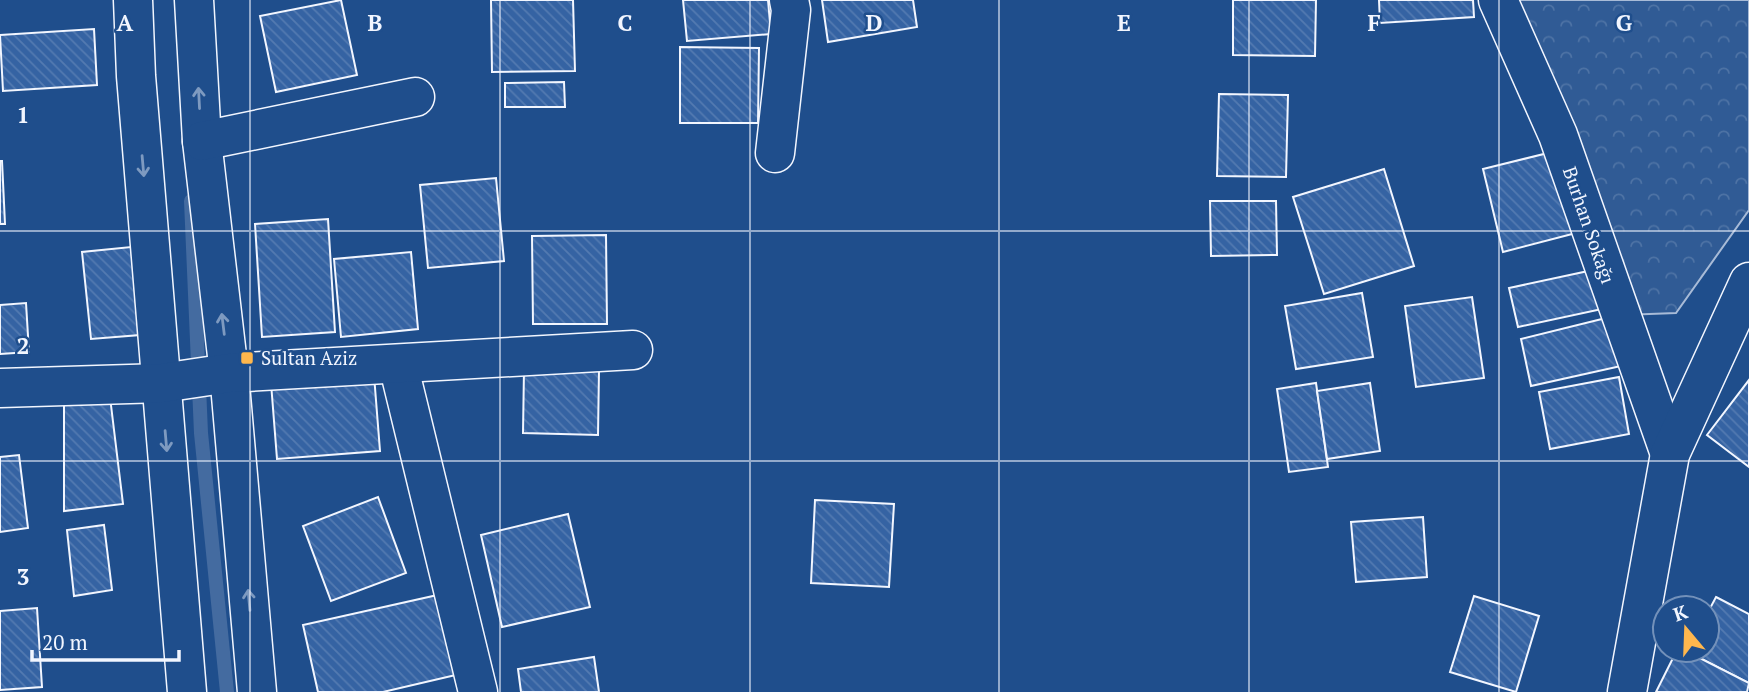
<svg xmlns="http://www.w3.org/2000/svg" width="1749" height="692" font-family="'PT Serif',serif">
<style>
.forest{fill:url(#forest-crowns);stroke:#a8bbd7;stroke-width:2}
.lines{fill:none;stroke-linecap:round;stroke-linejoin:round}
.stream{stroke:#446ba0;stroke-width:14}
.building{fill:url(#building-back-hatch);stroke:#f2f6ff;stroke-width:2}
.minor-casing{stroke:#f2f6ff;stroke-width:41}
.minor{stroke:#1f4e8c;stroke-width:38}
.oneway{stroke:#7e9ac0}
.grid{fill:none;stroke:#f2f6ff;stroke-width:2;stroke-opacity:0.55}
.poi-dot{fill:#ffb74d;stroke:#1f4e8c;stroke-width:2.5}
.labels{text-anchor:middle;stroke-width:5;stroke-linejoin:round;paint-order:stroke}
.street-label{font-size:19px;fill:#f2f6ff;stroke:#1f4e8c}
.poi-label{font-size:19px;fill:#f2f6ff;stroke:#1f4e8c;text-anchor:start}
.grid-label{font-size:23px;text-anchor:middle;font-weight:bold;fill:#f2f6ff;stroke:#1f4e8c;stroke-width:5;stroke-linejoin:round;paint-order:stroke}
</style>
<defs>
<pattern id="forest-crowns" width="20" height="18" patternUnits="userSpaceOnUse" patternTransform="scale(1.75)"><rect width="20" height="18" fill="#305b95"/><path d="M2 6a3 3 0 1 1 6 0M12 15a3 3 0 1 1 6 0" fill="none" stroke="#4e73a5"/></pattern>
<pattern id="building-back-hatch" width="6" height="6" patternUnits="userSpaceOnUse" patternTransform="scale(1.75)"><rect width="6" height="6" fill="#3563a3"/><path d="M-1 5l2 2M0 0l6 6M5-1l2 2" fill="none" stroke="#537ab1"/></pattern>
</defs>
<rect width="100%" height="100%" fill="#1f4e8c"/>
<polygon class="forest" points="1494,0 1749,0 1749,210 1676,313 1623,315"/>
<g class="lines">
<polyline class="stream" points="191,201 201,433 227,692"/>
</g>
<g class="building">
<polygon points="341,0 357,75 276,92 260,16"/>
<polygon points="491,0 573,0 575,71 492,72"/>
<polygon points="683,0 768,0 771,34 687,41"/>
<polygon points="822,0 913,0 917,27 828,42"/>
<polygon points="1233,0 1316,0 1315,56 1233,55"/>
<polygon points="1379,0 1473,0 1474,17 1380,23"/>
<polygon points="94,29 97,85 3,91 0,35"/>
<polygon points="680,47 759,48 758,123 680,123"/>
<polygon points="564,82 565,107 505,107 505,83"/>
<polygon points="1219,94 1288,95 1286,177 1217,176"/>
<polygon points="1556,151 1576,233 1503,252 1483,169"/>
<polygon points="0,161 2,161 5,224 0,224"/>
<polygon points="1384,169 1414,266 1324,294 1293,197"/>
<polygon points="496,178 504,261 428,268 420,185"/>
<polygon points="1210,201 1276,201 1277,255 1211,256"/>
<polygon points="328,219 335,332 262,337 255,224"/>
<polygon points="606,235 607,324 533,324 532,236"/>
<polygon points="131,247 140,335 91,339 82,252"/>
<polygon points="411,252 418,329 341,337 334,259"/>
<polygon points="1593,270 1602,309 1518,327 1509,288"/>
<polygon points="1362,293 1373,357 1296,369 1285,306"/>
<polygon points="1472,297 1484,378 1416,387 1405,306"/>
<polygon points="26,303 29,352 0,354 0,305"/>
<polygon points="1610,317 1621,366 1531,386 1521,339"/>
<polygon points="524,369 599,370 598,435 523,433"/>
<polygon points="374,375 380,451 277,459 271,383"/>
<polygon points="1619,377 1629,434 1550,449 1539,392"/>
<polygon points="1749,380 1749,467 1707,435"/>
<polygon points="1316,383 1328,467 1289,472 1277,389"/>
<polygon points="1370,383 1380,451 1327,459 1317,391"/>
<polygon points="110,397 123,504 64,511 64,399"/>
<polygon points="19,455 28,528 0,532 0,457"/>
<polygon points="378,497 406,573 331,601 303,526"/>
<polygon points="815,500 894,504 889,587 811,583"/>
<polygon points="568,514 590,607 502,627 481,535"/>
<polygon points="1423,517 1427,577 1356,582 1351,522"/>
<polygon points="104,525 112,590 74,596 67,530"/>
<polygon points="442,594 460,674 383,692 318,692 303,625"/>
<polygon points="1474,596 1539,616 1516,692 1450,672"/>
<polygon points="1716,597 1749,614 1749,683 1688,652 1707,650 1707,614"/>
<polygon points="37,608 42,687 0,690 0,611"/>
<polygon points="1677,650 1684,650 1749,683 1747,692 1656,692"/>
<polygon points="594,657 599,692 521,692 518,669"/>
</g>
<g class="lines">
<defs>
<g id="minor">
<polyline points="133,0 136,76 187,692"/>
<polyline points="194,0 202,141 229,373 257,692"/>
<polyline points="1498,0 1558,135 1670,454"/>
<polyline points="202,141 415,97"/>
<polyline points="775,153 791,10 789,0"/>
<polyline points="398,364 478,692"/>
<polyline points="0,388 162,383 229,373 633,350"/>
<polyline points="1627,692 1670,454 1749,282"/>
</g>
</defs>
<use href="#minor" class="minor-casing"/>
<use href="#minor" class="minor"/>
</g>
<defs><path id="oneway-shaft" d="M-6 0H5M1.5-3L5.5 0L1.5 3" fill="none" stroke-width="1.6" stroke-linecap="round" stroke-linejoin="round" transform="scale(1.75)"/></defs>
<g class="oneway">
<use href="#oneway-shaft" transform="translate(199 98) rotate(-93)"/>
<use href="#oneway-shaft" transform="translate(143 166) rotate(85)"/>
<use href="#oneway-shaft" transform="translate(223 324) rotate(-97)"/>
<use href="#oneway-shaft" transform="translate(166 441) rotate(85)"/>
<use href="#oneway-shaft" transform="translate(249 600) rotate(-95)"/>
</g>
<path class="grid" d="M250,0V692M500,0V692M750,0V692M999,0V692M1249,0V692M1499,0V692M0,231H1749M0,461H1749"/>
<rect class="poi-dot" x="240" y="351" width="14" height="14" rx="3.5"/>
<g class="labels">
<g class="street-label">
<text transform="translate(1589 225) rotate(71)" y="7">Burhan Sokağı</text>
</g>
<g class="poi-label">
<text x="261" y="365">Sultan Aziz</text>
</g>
</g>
<g class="grid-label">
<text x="125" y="31">A</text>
<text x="375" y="31">B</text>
<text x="625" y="31">C</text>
<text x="874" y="31">D</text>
<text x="1124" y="31">E</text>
<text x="1374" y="31">F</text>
<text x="1624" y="31">G</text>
<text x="23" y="123">1</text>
<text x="23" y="354">2</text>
<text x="23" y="585">3</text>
</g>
<g transform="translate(1686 629) rotate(341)"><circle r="33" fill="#1f4e8c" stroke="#7391ba" stroke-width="2"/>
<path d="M0-5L12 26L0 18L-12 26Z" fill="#ffb74d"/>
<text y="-10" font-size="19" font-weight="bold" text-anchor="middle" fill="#f2f6ff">K</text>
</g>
<path d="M32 650v10h147v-10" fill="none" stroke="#f2f6ff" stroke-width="3.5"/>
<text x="42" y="650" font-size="21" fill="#f2f6ff" stroke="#1f4e8c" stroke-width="5" paint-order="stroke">20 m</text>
</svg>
